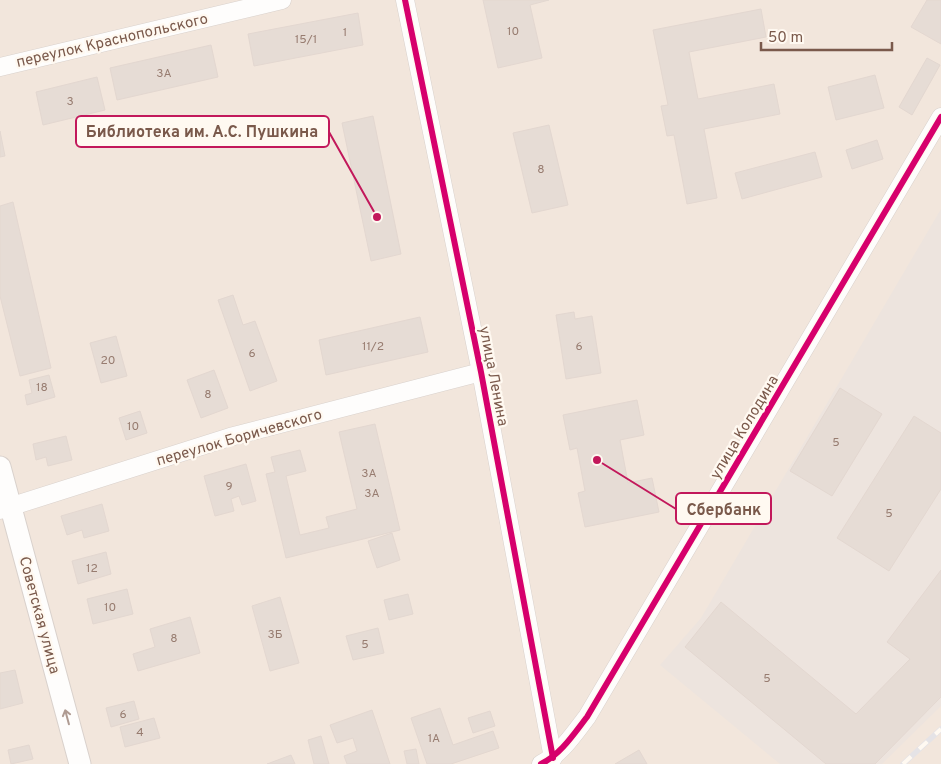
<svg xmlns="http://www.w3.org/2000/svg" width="941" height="764" font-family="Overpass,sans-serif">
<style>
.residential{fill:#f2e6dc}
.industrial{fill:#ede4de}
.building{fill:#e6dcd5;stroke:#e3d7d0}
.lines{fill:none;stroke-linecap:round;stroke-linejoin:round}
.minor-casing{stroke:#d9d1cc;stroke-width:19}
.tertiary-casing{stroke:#d9d1cc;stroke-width:23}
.minor{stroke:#fefdfc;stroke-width:18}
.tertiary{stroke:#fefdfc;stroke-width:21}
.rail-casing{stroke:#e5e3e6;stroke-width:5.5}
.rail{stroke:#fff9f1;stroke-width:4;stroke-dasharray:11;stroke-linecap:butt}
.cycleway-casing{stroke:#fff9f1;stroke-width:9}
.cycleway{stroke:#d6006c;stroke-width:6}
.oneway{stroke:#af9b92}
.labels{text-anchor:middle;stroke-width:4.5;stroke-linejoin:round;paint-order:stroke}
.number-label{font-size:12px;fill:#977c70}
.street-label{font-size:15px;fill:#7a594b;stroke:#fff9f1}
.leader{fill:none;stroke:#c2185b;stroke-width:2}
.callout-dot{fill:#c2185b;stroke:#fff9f1;stroke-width:2}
.callout{fill:#fff9f1;stroke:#c2185b;stroke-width:2}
.callout-label{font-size:16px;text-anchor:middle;font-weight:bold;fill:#7a594b}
</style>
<rect width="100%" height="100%" fill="#f9f4ee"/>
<rect class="residential" x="0" y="0" width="941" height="764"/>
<polygon class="industrial" points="941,209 941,706 882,764 780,764 660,665 701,618"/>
<g class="building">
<polygon points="483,0 549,0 530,5 542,58 498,68"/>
<polygon points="927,0 941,0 941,44 911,27"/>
<polygon points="761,9 766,37 689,52 698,99 774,84 780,114 704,129 717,198 687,204 674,135 667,136 661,106 668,105 653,30"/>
<polygon points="358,13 363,45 254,66 248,34"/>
<polygon points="211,45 218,77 117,100 110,68"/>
<polygon points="927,58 940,65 912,115 899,107"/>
<polygon points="875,75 884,108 836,120 828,87"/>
<polygon points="97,77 105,110 43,125 36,92"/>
<polygon points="373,116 401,254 371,261 342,123"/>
<polygon points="549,125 568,205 532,213 513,133"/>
<polygon points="0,131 5,156 0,157"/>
<polygon points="877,140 883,159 852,169 846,150"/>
<polygon points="815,152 822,177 742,199 735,173"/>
<polygon points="13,202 51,368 20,376 0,296 0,206"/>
<polygon points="233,295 243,325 255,321 277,381 250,391 218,300"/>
<polygon points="574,312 575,319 592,316 601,373 566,379 556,315"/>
<polygon points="420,317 428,352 326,375 319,340"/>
<polygon points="116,336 127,376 101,383 90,343"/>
<polygon points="214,370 228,408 201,418 187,380"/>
<polygon points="49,375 55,397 27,405 25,395 32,393 29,380"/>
<polygon points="840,388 882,414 832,496 790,471"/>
<polygon points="637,400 644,435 620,440 628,483 652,478 659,512 585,527 578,493 585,491 577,448 570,450 563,415"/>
<polygon points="140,411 147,433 126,440 119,418"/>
<polygon points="914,416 941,433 941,489 889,571 837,538"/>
<polygon points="375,424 400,530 286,558 266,474 275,472 271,457 300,450 306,471 286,476 300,535 329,528 326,517 357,509 339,432"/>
<polygon points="66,436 72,460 48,466 46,457 36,460 33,444"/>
<polygon points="246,464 256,501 242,505 239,496 231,499 234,511 215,516 204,476"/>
<polygon points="102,504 109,531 84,538 82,530 67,535 61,516"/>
<polygon points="392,533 400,560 377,568 368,541"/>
<polygon points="106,552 111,574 78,584 72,561"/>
<polygon points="941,570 941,697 875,764 826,764 685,647 721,602 856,714 910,659 887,642"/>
<polygon points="127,589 133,614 93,624 87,599"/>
<polygon points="408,594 413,614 389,620 384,600"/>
<polygon points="280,597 299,663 270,671 252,606"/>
<polygon points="190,617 200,653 138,671 133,654 155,647 150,629"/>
<polygon points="378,628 384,653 353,660 346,636"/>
<polygon points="15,670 23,703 0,709 0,673"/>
<polygon points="134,701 139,719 111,727 106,708"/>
<polygon points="440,708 453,745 493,731 499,748 451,764 427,764 411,718"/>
<polygon points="372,710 390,764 347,764 344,756 357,751 353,738 337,743 330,725"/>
<polygon points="490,711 495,726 473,733 468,718"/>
<polygon points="154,718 160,738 125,747 120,727"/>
<polygon points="321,736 329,764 314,764 308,740"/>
<polygon points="29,745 33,759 11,764 8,750"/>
<polygon points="416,749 419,764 407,764 404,751"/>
<polygon points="639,750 647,764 615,764"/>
<polygon points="291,755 295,764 267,764"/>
</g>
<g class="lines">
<defs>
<g id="minor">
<polyline points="405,0 481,372 553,758"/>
<polyline points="0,67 282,0"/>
<polyline points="0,510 230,437 481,372"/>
<path d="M541,764C561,754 573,735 587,717L941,117"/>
</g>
<polyline id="tertiary" points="0,467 80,764"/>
</defs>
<use href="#minor" class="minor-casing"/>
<use href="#tertiary" class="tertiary-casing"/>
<use href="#minor" class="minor"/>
<use href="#tertiary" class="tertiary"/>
<defs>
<polyline id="rail" points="903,764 941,729"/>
</defs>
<use href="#rail" class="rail-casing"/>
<use href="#rail" class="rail"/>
<defs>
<g id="cycleway">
<polyline points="405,0 481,372 553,758"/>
<path d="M541,764C561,754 573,735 587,717L941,117"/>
</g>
</defs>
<use href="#cycleway" class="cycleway-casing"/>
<use href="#cycleway" class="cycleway"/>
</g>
<defs><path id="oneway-shaft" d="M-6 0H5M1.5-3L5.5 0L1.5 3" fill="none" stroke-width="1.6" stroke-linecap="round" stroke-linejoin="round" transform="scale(1.25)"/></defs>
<use class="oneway" href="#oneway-shaft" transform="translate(67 717) rotate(-105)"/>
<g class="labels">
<g class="number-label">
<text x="513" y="35">10</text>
<text x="345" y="36">1</text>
<text x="306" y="43">15/1</text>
<text x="164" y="77">3А</text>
<text x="70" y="105">3</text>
<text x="541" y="173">8</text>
<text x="373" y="350">11/2</text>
<text x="579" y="350">6</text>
<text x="252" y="357">6</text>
<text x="108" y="364">20</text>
<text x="42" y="391">18</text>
<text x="208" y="398">8</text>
<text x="133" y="430">10</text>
<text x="836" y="446">5</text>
<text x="369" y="477">3А</text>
<text x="229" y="490">9</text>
<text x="372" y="497">3А</text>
<text x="889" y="517">5</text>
<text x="92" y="572">12</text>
<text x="110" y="611">10</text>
<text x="275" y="638">3Б</text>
<text x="174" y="642">8</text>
<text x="365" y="648">5</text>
<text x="767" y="682">5</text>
<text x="123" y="718">6</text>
<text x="140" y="736">4</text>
<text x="434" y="742">1А</text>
</g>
<g class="street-label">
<text transform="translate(112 40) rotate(-13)" y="5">переулок Краснопольского</text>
<text transform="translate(494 376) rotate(79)" y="5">улица Ленина</text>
<text transform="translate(744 427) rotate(-59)" y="5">улица Колодина</text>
<text transform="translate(239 437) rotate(-16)" y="5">переулок Боричевского</text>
<text transform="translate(40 615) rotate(75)" y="5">Советская улица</text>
</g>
</g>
<path class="leader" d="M377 217L329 132M597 460L676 509"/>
<g class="callout-dot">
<circle cx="377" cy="217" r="5"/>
<circle cx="597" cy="460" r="5"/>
</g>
<g class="callout">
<rect x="76" y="116" width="253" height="31" rx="5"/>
<rect x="676" y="493" width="95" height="31" rx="5"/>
</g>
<g class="callout-label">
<text x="202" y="137">Библиотека им. А.С. Пушкина</text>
<text x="724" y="515">Сбербанк</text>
</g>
<path d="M761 42v8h131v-8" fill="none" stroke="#7a594b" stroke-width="2.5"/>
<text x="768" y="42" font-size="15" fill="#7a594b" stroke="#fff9f1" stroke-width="4" paint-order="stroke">50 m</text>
</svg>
